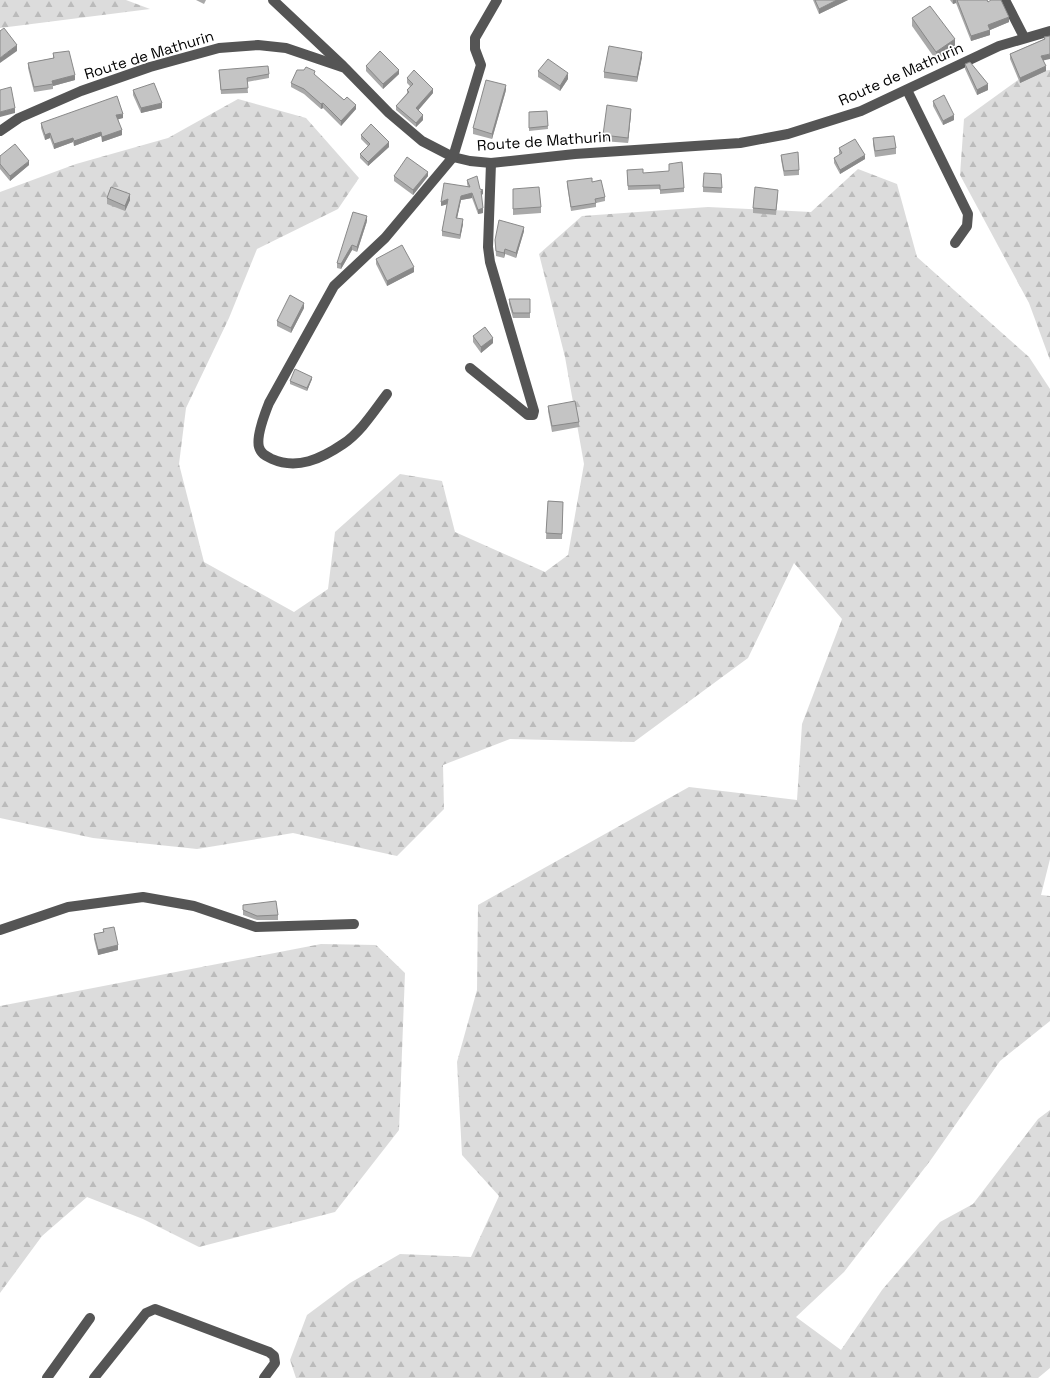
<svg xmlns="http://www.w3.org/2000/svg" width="1050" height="1378" font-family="'Space Grotesk',sans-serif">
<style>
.forest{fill:url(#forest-firs)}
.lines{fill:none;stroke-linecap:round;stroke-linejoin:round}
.minor{stroke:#555;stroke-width:10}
.wall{fill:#a9a9a9}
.shaded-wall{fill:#898989}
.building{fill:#c4c4c4;stroke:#898989}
.labels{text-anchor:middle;stroke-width:3.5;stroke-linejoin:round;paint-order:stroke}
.street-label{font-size:15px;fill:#000;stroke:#fff}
</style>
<defs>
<pattern id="forest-firs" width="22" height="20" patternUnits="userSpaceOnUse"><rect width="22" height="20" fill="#dcdcdc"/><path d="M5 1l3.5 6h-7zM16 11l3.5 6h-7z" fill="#bbb"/></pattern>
</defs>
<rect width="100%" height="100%" fill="#fff"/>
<g class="forest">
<polygon points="0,0 126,0 150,9 0,28"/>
<polygon points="1050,70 1050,360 1029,303 960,175 964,119 1029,72"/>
<polygon points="238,99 306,118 359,178 338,209 257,249 229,318 186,408 179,464 204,562 294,612 328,589 335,532 400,474 442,481 455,532 545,572 568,555 584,464 565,357 539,254 582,216 708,207 811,212 858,169 897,184 917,257 1029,357 1050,389 1050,859 1041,895 1050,896 1050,1021 1000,1061 930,1161 844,1272 796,1317 841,1350 882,1290 940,1222 973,1204 1038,1119 1050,1110 1050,1368 1038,1378 296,1378 290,1360 307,1315 350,1283 400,1254 471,1257 499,1196 462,1155 457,1062 477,990 478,905 689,787 797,800 802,724 842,619 794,563 748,658 634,742 510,739 443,765 444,809 397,856 293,833 197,849 93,838 0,818 0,192 76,164 168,138"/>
<polygon points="321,944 376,945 405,973 399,1130 335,1212 199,1247 143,1219 87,1197 42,1236 0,1293 0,1006"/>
</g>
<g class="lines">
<g class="minor">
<polyline points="273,0 343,66"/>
<polyline points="1005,0 1024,37"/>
<polyline points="907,90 968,214 967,226 955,243"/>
<polyline points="0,131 19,118 81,91 150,67 219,48 258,45 286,48 345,68 389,113 422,141 453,157 470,161 491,163 575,154 740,143 788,134 861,111 999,46 1050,31"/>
<polyline points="470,368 528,415 533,415 534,411 490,262 488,247 491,163"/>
<path d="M387,394C374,411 361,432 343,444C321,459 297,470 272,459C266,456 261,454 259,447C256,436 265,413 269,403L334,286L385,238L453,157L481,65L475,49V38L497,0"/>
<polyline points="0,930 68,907 143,897 194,906 256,927 354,924"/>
<polyline points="47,1378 90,1318"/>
<polyline points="94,1378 146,1313 155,1309 269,1352 274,1356 275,1363 264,1378"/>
</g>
</g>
<g class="wall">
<polygon points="196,0 206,0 204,4"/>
<polygon points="813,0 848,0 819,14"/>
<polygon points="950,0 987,0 1009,22 990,30 990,35 971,41 956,3 953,4"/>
<polygon points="912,18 955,47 936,60 912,26"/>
<polygon points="1050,36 1043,60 1046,71 1020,83 1010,59 1010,54 1044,39 1044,37"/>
<polygon points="53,53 75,80 53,86 53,89 34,92 28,68 28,63 53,58"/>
<polygon points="642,57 637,82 604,78 604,72"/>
<polygon points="965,64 988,90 977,95 965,69"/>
<polygon points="366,66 399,74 383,89 366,71"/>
<polygon points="219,70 269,74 269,78 247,82 248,93 221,94"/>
<polygon points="538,71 568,79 560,91 538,77"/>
<polygon points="315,76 337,94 356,109 341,126 323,108 321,109 304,94 291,87 291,83"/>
<polygon points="407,78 433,93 418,110 423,120 416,127 396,110 396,106 407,93 407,90 410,86 407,83"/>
<polygon points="133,90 162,108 141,113 133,95"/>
<polygon points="506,90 492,139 473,134 473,128"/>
<polygon points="933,101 954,120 943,125 933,106"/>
<polygon points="547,111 548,129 529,131 529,112"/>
<polygon points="631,114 628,143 603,141 603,135"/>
<polygon points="123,118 118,119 122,135 102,142 101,136 74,146 73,142 54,149 50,138 45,140 41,128 41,123"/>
<polygon points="361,135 389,147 368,166 360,158 360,154 368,146 361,139"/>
<polygon points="873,138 896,148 896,154 875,157 873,144"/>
<polygon points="839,148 865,159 840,174 834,163 834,158 840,155 839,153"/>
<polygon points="781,155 799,170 799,175 784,176 781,159"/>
<polygon points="0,156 29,165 10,181 0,169"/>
<polygon points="627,170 643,173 684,188 684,192 660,194 660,189 628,190"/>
<polygon points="721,174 722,193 703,192 703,187"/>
<polygon points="394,176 428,176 413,195 394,181"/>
<polygon points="467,180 480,189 483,194 481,195 483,213 478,214 472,198 461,200 457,218 463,224 460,239 442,236 442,231 447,204 441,206 468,187 467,184"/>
<polygon points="567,181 592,182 605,197 605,201 596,203 596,207 571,211 567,185"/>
<polygon points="513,189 541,207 541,213 513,215"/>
<polygon points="778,195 776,215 753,213 753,208"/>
<polygon points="107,198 130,200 125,211 107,204"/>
<polygon points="367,221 357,252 352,250 341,269 337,268 337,263"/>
<polygon points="524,231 516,258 505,254 504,258 496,256 495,240"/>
<polygon points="376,259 414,272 387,286 376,264"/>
<polygon points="509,299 530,299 530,318 513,318 509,304"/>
<polygon points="304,308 291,333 277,326 277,321"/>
<polygon points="473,336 493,343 481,353 473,342"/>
<polygon points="312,379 307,391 290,384 290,381"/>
<polygon points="548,406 579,422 579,427 552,432 548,411"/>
<polygon points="548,501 563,502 562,539 546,539"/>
<polygon points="243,905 278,915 278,920 257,920 243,915"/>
<polygon points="103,929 118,950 98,955 94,939 94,934 103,932"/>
</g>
<g class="shaded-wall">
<polygon points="837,0 848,0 819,14 819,9"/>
<polygon points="953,0 956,0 956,3 953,4"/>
<polygon points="1009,17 1009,22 990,30 990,35 971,41 971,36 988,25"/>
<polygon points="955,39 955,47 936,60 936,52"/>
<polygon points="17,45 17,51 0,63 0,58"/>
<polygon points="642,52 642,57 637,82 637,77"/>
<polygon points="1050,54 1050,59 1041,61 1041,56"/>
<polygon points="1046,66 1046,71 1020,83 1020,78"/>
<polygon points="399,70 399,74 383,89 383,84"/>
<polygon points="568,73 568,79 560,91 560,86"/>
<polygon points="75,75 75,80 53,86 52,81"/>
<polygon points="988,84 988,90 977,95 977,90"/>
<polygon points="506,85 506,90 492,139 492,134"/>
<polygon points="433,89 433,93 416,113 416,108"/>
<polygon points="162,103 162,108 141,113 141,108"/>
<polygon points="323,103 323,108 321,109 321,104"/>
<polygon points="356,105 356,109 341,126 341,121"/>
<polygon points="15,108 15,113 0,117 0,112"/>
<polygon points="631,109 631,114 628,143 628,138"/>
<polygon points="123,114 123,118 116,120 116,115"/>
<polygon points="423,115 423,120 416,127 416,123"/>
<polygon points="954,115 954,120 943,125 943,121"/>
<polygon points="122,130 122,135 102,142 102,137"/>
<polygon points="101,132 101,136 74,146 74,141"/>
<polygon points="50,133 50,138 45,140 45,135"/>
<polygon points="73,138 73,142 54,149 54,144"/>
<polygon points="389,142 389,147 368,166 368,162"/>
<polygon points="865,155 865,159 840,174 840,170"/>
<polygon points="29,161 29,165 10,181 10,176"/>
<polygon points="428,172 428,176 413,195 413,190"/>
<polygon points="483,190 483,194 481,195 481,191"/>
<polygon points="472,193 472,198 461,200 456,223 456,218 461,196"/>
<polygon points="130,194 130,200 125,211 125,206"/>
<polygon points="448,199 448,204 441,206 441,202"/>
<polygon points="483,208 483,213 478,214 478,210"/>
<polygon points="367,216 367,221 357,252 357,247"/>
<polygon points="463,219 463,224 460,239 460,235"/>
<polygon points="524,227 524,231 516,258 516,253"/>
<polygon points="352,245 352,250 341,269 341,264"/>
<polygon points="505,249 505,254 504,258 504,253"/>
<polygon points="414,267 414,272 387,286 387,281"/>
<polygon points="304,303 304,308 291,333 291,328"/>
<polygon points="493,338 493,343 481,353 481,347"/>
<polygon points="312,377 312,379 307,391 307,388"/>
<polygon points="118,945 118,950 98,955 98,950"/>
</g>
<g class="building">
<polygon points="815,0 837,0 819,9"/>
<polygon points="957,0 987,0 988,2 991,0 1001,0 1009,17 988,25 990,30 971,36"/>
<polygon points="930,6 955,39 936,52 912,18"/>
<polygon points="4,28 17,45 0,58 0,31"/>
<polygon points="1050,36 1050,54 1041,56 1046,66 1020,78 1010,54 1045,39 1044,37"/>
<polygon points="609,46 642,52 637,77 604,72"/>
<polygon points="69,51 75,75 52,81 53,84 34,87 28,63 54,58 53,53"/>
<polygon points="380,51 399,70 383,84 366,66"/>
<polygon points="548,59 568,73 560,86 538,71"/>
<polygon points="970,62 988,84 977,90 965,64"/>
<polygon points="268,66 269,74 247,78 248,88 221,90 219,70"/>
<polygon points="306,67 315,71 314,74 344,100 347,97 356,105 341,121 323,103 321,104 304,89 291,83 297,70 304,70"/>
<polygon points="414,70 433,89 416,108 423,115 416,123 396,106 409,92 407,90 413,84 407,78"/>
<polygon points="486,80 506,85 492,134 473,128"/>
<polygon points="154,83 162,103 141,108 133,90"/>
<polygon points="11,87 15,108 0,112 0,90"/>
<polygon points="944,95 954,115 943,121 933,101"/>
<polygon points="117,96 123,114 116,115 122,130 102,137 101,132 74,141 73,138 54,144 50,133 45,135 41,123"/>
<polygon points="607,105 631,109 628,138 603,135"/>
<polygon points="547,111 548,126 529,128 529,112"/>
<polygon points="371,124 389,142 368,162 360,154 370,144 361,135"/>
<polygon points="894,136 896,148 875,151 873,138"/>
<polygon points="855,139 865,155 840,170 834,158 842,153 839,148"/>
<polygon points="15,144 29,161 10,176 0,164 0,156"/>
<polygon points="798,152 799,170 784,171 781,155"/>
<polygon points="407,157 428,172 413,190 394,176"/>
<polygon points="682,162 684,188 660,190 660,185 628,186 627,170 643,169 643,173 669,171 669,164"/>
<polygon points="704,173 721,174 722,188 703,187"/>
<polygon points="477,176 480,189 483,190 481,191 483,208 478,210 472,193 461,196 456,218 463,219 460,235 442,231 448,199 441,202 444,183 470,187 467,180"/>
<polygon points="592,178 592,182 601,180 605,197 595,199 596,203 571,207 567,181"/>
<polygon points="111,187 130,194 125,206 107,198"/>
<polygon points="539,187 541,207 513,209 513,189"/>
<polygon points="755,187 778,190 776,210 753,208"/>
<polygon points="353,212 367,216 357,247 352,245 341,264 337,263"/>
<polygon points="499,220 524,227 516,253 505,249 504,253 496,251 495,240"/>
<polygon points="402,245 414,267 387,281 376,259"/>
<polygon points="290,295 304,303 291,328 277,321"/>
<polygon points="509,299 530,299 530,313 513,313"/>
<polygon points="485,327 493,338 481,347 473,336"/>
<polygon points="295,369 312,377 307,388 290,381"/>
<polygon points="575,401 579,422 552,426 548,406"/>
<polygon points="548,501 563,502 562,534 546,533"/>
<polygon points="276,901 278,915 257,916 243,910 243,905"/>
<polygon points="114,927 118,945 98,950 94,934 104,932 103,929"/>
</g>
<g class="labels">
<g class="street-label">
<text transform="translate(149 55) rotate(-17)" y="5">Route de Mathurin</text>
<text transform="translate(901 74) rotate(-24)" y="5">Route de Mathurin</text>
<text transform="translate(544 141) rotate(-4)" y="5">Route de Mathurin</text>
</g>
</g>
</svg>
